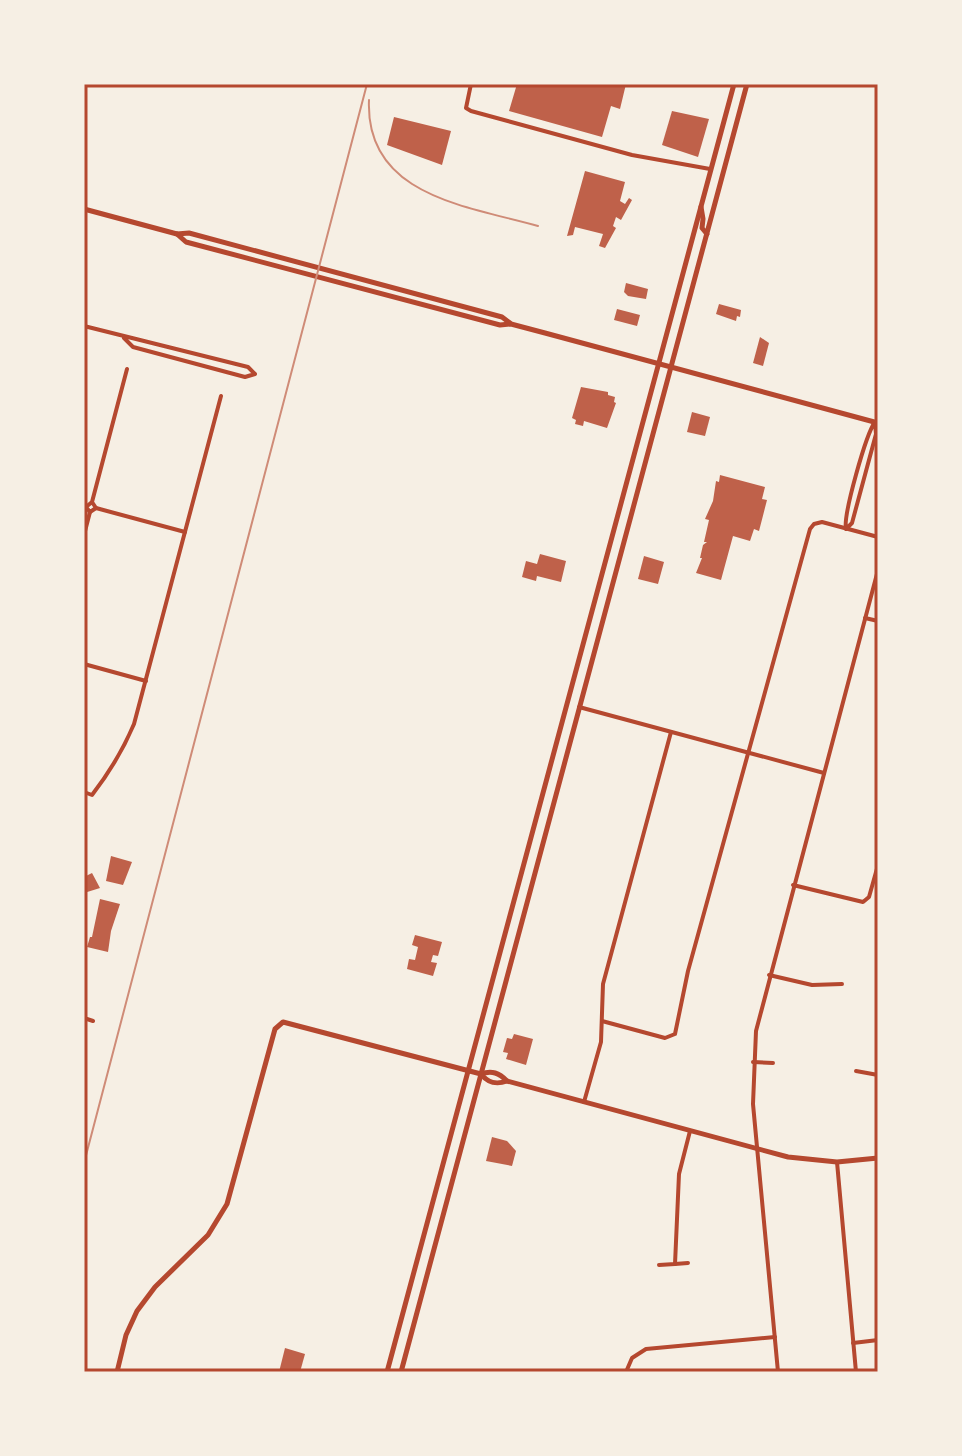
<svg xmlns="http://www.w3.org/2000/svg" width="962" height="1456" font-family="Mulish,sans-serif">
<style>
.building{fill:#bf614a}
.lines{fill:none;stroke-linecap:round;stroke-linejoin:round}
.minor{stroke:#b5482f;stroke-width:4}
.tertiary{stroke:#b5482f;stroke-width:5}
.secondary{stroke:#b5482f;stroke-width:5}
.rail{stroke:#cf8b77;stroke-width:2}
.neatline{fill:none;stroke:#b5482f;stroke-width:3}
</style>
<rect width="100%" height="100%" fill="#f6efe4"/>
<g class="building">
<polygon points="517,84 626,84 620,109 611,106 602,137 509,111"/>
<polygon points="672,111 709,119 698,157 662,145"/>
<polygon points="394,117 451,131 442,165 387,145"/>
<polygon points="585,171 625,182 620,201 625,204 629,198 632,200 621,220 616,217 613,226 616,228 605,248 599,246 603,234 575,227 573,235 567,236"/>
<polygon points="626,283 648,289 646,299 628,296 624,292"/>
<polygon points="719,304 741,310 740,317 737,316 736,321 716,314"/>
<polygon points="617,309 640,315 637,326 614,320"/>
<polygon points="760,337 769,343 763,366 753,363"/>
<polygon points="581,387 608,392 608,395 615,397 614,402 616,403 607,428 584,421 583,426 575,424 576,420 572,418"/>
<polygon points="692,412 710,417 705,436 687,432"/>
<polygon points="720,475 765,487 762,499 767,500 759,531 754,529 750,541 733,536 721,580 696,573 702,558 700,558 703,545 707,542 704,542 709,520 705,519 713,501 716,481 719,482"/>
<polygon points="540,554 566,561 561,582 537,576 536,581 522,577 526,561 537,564"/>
<polygon points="644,556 664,562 658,584 638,579"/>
<polygon points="111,856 132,862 123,885 106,881"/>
<polygon points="92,873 100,888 84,893 84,877"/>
<polygon points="100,899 120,904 111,931 108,952 87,947 90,937 92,937"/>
<polygon points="415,935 442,942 438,956 433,955 431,962 437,963 433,976 407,969 409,959 415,960 418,947 412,945"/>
<polygon points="514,1034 533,1039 526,1065 506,1059 508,1053 503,1052 507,1038 512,1039"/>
<polygon points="492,1137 507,1141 516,1151 512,1166 486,1161"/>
<polygon points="285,1348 305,1354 300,1372 279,1372"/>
</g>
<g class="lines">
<g class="minor">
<polyline points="471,84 466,108 471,111 632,155 710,169"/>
<polyline points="84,326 248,367 255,374 245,377 133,347 124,338"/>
<path d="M875,422L876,434L852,523L846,529C843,515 866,434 875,422Z"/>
<polyline points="92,502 96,508 90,512 86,507 92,502 127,369"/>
<polyline points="96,508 185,532"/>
<polyline points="84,535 90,512"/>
<polyline points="865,618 878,621"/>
<polyline points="84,664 146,681"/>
<polyline points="579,707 824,773"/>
<path d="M84,792L92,795C109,773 123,750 134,724L221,396"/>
<polyline points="793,885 863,902 869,897 878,865"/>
<polyline points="769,975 812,985 842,984"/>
<polyline points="84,1018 93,1021"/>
<polyline points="602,1021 665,1038 675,1034 688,971 810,529 814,524 822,522 878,537"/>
<polyline points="753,1062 773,1063"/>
<polyline points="856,1071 878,1075"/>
<polyline points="584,1102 601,1042 603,984 671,732"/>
<polyline points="837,1162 856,1372"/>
<polyline points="675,1264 688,1263"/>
<polyline points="659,1265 675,1264 679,1174 690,1131"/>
<polyline points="853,1343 878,1340"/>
<polyline points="626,1372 632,1358 646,1349 775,1337"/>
<polyline points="778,1372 753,1104 756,1031 878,570"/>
</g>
<g class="tertiary">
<path d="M481,1074C488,1083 496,1085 507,1081"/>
<path d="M117,1372L126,1335L137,1311L155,1287L208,1235L227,1204L275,1029L283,1022L481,1074C492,1070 499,1073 507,1081L788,1157L837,1162L878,1158"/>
</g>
<g class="secondary">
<polyline points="701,207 703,219 702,228 707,234"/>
<polyline points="84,209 177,234 189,233 502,317 510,323"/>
<polyline points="177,234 186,242 500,325 511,324 545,333 878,423"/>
<polyline points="387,1372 734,84"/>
<polyline points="401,1372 747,84"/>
</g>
<g class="rail">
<path d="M369,100C365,196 467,206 538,226"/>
<polyline points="84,1163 367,84"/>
</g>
</g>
<rect width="962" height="1456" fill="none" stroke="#f6efe4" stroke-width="172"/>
<rect x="86" y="86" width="790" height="1284" class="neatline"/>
</svg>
